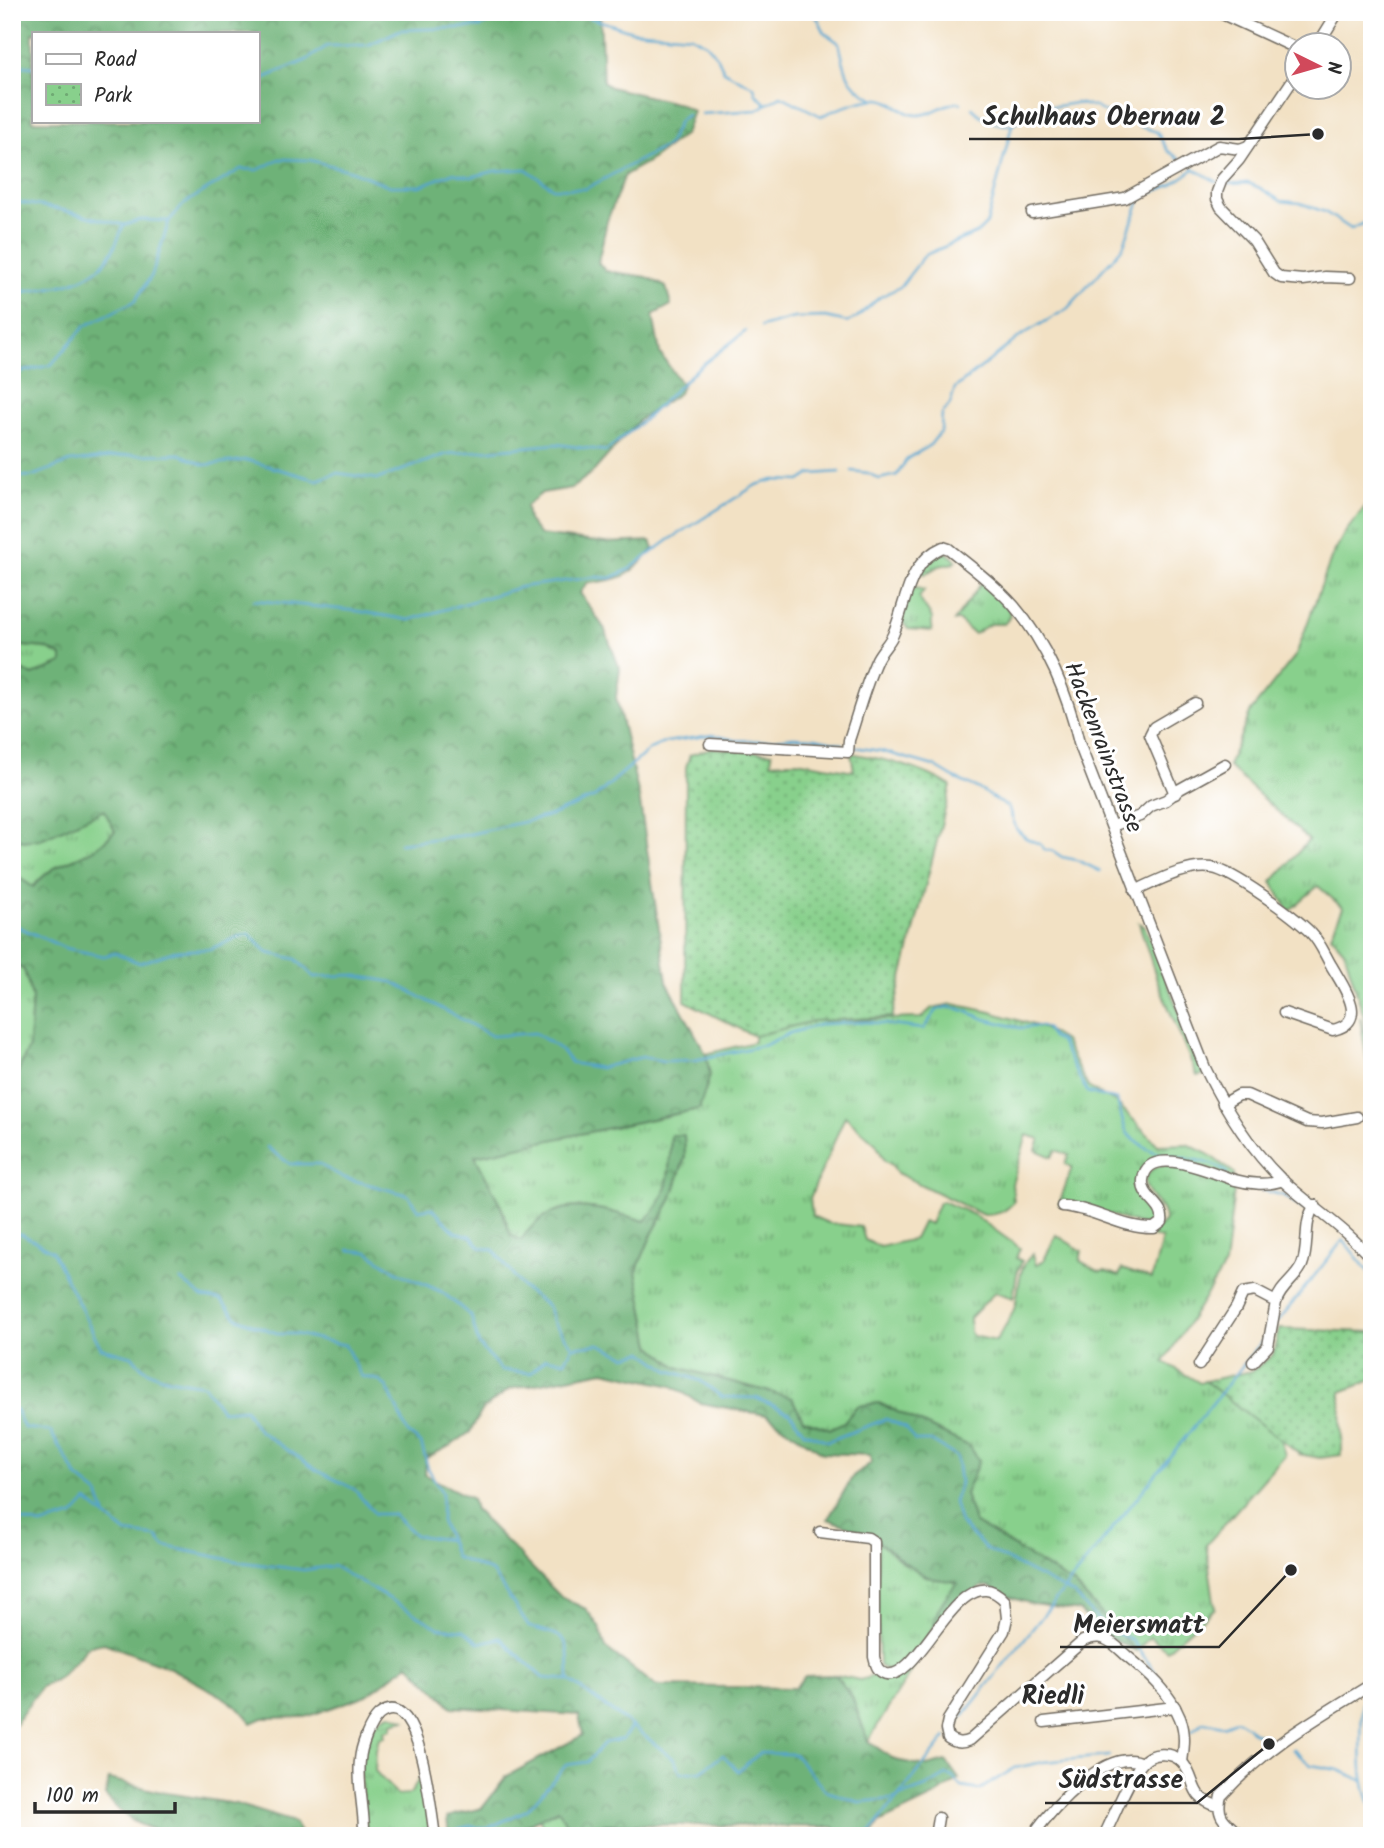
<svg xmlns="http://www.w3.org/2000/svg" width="1384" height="1848" font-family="Kalam,sans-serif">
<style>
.grass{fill:url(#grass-tufts);stroke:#5a7e5c;stroke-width:2}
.forest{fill:url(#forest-crowns);stroke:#4c6e52;stroke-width:2;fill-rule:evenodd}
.park{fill:url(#park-dots);stroke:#5a7e5c;stroke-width:2}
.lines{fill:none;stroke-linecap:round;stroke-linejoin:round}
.stream{stroke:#54a4ce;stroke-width:2.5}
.minor-casing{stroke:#716b61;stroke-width:13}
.minor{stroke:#fff;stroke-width:10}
.labels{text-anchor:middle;stroke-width:6;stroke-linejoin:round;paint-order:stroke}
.street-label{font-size:24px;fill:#2b2b2b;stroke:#fff}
.neighbourhood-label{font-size:26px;font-weight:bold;fill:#2b2b2b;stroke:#fff}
.leader{fill:none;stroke:#2b2b2b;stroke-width:2.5}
.callout-dot{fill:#2b2b2b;stroke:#fff;stroke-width:2.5}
.callout-label{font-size:26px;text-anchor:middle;font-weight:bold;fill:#2b2b2b;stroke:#fff;stroke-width:6;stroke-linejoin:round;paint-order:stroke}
</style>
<defs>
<pattern id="grass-tufts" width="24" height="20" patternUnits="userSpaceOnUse" patternTransform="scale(1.75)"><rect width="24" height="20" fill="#88d08c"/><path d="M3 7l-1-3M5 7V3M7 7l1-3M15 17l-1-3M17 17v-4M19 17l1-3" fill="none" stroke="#6fa973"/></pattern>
<pattern id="forest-crowns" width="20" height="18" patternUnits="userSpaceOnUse" patternTransform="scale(1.75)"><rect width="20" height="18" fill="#6eb278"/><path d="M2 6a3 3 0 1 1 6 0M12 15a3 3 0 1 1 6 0" fill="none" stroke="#5b9163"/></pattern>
<pattern id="park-dots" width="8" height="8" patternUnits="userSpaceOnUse" patternTransform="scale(1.75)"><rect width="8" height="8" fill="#88d08c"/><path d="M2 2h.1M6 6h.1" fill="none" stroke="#6fa973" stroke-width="1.8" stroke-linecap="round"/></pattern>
</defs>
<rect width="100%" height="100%" fill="#fff"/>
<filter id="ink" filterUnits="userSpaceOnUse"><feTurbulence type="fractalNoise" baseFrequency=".0143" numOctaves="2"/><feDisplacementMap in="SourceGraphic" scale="14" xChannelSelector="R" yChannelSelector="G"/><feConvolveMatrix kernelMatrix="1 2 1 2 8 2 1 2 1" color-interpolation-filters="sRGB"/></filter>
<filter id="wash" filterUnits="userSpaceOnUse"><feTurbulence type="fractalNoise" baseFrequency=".00686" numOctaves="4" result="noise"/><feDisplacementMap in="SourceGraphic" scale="28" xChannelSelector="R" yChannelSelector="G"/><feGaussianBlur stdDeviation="1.57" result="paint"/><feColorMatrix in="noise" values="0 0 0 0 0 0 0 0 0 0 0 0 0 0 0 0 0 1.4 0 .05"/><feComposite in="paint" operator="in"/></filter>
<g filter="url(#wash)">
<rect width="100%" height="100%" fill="#f2e1c4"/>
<g class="grass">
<polygon points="1372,498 1372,1034 1367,1027 1344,950 1331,935 1343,908 1318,886 1289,911 1272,882 1309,840 1228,766 1251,711 1296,655 1332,556 1344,534"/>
<polygon points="946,552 956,560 954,563 939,566 925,574 920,573 921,568 938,554"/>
<polygon points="983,581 1004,598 1011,616 1004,624 990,624 974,634 959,621 954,621"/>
<polygon points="914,587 924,590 919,598 932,618 932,631 908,629 902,621 910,589"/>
<polygon points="12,645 46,648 62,655 62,663 33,675 12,666"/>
<path d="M105,810L115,831C109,837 102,845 94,849C68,864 54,862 33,887L12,873V836L23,841Z"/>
<polygon points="1139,923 1145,927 1204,1075 1197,1076 1157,980"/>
<polygon points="12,963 24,970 32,997 29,1047 12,1085"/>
<path d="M953,1004L991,1012L1043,1028L1064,1041L1088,1087L1118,1104L1158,1145L1187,1144L1208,1154L1234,1173V1178C1207,1172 1180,1152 1151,1163C1123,1194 1159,1195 1159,1220L1155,1225H1141L1077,1204H1059L1072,1167L1065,1164L1069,1155L1056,1150L1052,1157L1036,1150L1040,1139L1027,1135L1012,1184L1014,1202C1004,1213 997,1215 983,1215L897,1173L892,1165L885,1161L876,1144L845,1116L810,1198L812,1216L828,1223L861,1227L865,1240L880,1247L914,1239L923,1221L930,1224L939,1202L943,1201L974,1215L1020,1248L1016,1258L1022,1261L1017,1273L1013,1298L995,1292L970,1318V1332L973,1336L996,1341C1002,1330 1012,1318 1015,1306C1020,1289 1017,1266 1033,1254L1036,1265L1044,1260L1056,1235L1082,1251L1080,1261L1100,1272L1105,1271L1119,1276L1122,1269L1152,1279L1162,1239L1133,1231V1228L1156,1230L1165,1221C1165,1205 1152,1202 1147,1189C1144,1184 1145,1178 1148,1174C1162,1151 1215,1177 1235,1182L1225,1265L1164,1362L1200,1383L1205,1381L1280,1439L1285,1455L1206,1545L1215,1608L1167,1650L1150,1637L1136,1651L1075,1585L974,1522L965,1494L979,1460L969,1446L879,1403L857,1406L844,1422L830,1429L803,1420L792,1398L677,1367L651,1345L636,1272L651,1236L671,1200L685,1156L684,1135H671C669,1171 672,1194 645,1221C597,1208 554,1191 521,1241L511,1236L501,1206L474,1156C549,1139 624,1126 699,1109L710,1076L706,1054L754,1042V1036L813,1021L921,1018L932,1008Z"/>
<polygon points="1360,1017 1364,1030 1372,1040 1372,1093"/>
<path d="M878,1542L905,1564L958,1584C945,1596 942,1612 934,1627C923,1645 908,1658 893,1672L879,1666L877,1582Z"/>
<polygon points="916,1663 868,1741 852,1697 835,1675 860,1680"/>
<path d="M391,1714L405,1720L392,1723V1729L384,1731L385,1737L379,1738L376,1750L375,1771L397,1795L410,1794L422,1774L431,1829L415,1836H366C365,1814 359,1785 361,1763C363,1746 373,1718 391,1714Z"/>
<path d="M559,1809L566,1824C590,1828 613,1824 638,1825V1836H546L547,1832L539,1818Z"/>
</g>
<g class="forest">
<path d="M12,12H600L603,82L610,87L680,104L693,111L685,134L648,162L625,175L607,221L598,263L606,271L647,277L666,287L671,305L653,315L660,353L682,385L679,393L639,420L594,471L572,488L542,493L526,506L528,520L540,535L605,543L651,541L654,549C628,576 626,580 587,583L580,593L604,628L620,669L616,697L639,796L667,982L706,1054L710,1075L699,1109L475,1156L501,1206L511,1236L521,1240C555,1191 597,1208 645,1221C672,1194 669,1171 671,1135H684L685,1156L671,1200L651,1236L636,1272L651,1345L677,1367L792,1398L803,1420L830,1429L844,1422L857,1406L879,1403L969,1446L979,1460L965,1494L974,1522L1075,1585L1136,1651L1102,1634L1080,1611L1033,1604L1006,1596L989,1586L981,1587L934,1627C934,1610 947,1595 957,1583C947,1578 937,1582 926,1576C906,1566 891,1550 873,1538C861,1529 842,1525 828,1519L853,1476L871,1463L870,1455L823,1453L766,1415L700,1403L672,1386L604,1371L510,1389L483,1409L470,1432L452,1445L426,1458L425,1475L472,1499L475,1510L561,1597L586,1609L599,1627L606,1648L656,1686L795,1688L805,1676L835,1675L852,1697L868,1741L895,1760L927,1766L946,1761L959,1779L934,1797L879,1823L871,1836H838L834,1827L608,1824L572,1828L566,1824L558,1809L525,1826L494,1836H449L447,1817L482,1808L507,1776L583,1735L579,1715L452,1707L409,1664L367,1695L306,1717L263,1718L252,1723L240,1709L220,1695L170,1668L104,1643L89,1646L59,1678L41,1687L12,1728V1085L29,1047L32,997L24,970L12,963V873L33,887C54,862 69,864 94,849C102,845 109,837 115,831L104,810L41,839L23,841L12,836V666L33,675L62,663V656L46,648L12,645ZM33,33H257V121H33Z"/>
<path d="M109,1779L161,1792L236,1804L294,1822L302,1836C253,1836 180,1844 137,1823C124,1817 114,1805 105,1795Z"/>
</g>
<g class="park">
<path d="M711,748L772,753L771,763L797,761L854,771L851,753C887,760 920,767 951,786L892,1017L813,1021L754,1036L685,1001L686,767L690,755Z"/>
<polygon points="1279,1329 1372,1332 1372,1380 1341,1392 1342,1455 1320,1458 1299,1454 1205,1381 1252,1371 1273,1355"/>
</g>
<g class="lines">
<g class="stream">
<polyline points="572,12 632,31 691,36 707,44 718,58 724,71 754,87 756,94 766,104"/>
<path d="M810,12L818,19L825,33L839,43C846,71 845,84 873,98"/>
<polyline points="12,65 33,67"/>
<polyline points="257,81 307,60 327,46 368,45 400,30 481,27 502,12"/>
<path d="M972,108C985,120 994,125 1012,125"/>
<path d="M701,114L757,110L781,96L821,116C834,110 872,95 885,100C897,104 906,116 919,115C934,115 945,101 961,103"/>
<polyline points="1012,125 1035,106 1057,106 1076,103 1095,107 1110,115 1128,115 1139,126 1157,132 1168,151 1183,161"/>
<polyline points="1193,168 1217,182"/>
<polyline points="1224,184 1248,183 1260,188 1281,201 1300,203 1325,212 1351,229 1372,220"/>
<polyline points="12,201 58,209 124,225 141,220 169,221"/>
<path d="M12,293C46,289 91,286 110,255C116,246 119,235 124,225"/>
<polyline points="761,327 794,318 825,317 848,322 856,318 880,297 900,287 925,255 977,233 987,223 1012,125"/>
<polyline points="12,374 51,365 85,326 135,301 152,275 169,221 185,203 241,169 258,170 279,159 310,160 352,171 390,186 420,186 452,173 471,177 495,171 526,169 553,188 585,189 668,145 679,121 687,115"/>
<polyline points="852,471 868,473 879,479 897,475 907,459 930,445 941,431 942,414 950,404 955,388 1022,335 1067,309 1123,247 1140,200 1148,194 1171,185 1194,169"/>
<polyline points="12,477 32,476 70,462 128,455 180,454 204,465 247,460 317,480 337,473 378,479 447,454 556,444 606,451 644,420 698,368 746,331"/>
<polyline points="254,600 357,611 409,620 521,587 595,577 611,578 628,570 669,540 756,485 774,480 800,481 811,474 840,472"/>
<polyline points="853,747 881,751 934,766 954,778 977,788 1008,807 1017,830 1026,838 1040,844 1045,850 1053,851 1062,857 1077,860 1100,871"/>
<polyline points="400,843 466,835 549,816 595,797 650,749 666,742 712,735 735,740 761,741 793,737 815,738 843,744"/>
<path d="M12,924L65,948L104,956L115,953L140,963L175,951L210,949L248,933L268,953L296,959L314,977L351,975L393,982L492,1036L535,1033L561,1050L571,1063L600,1068L642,1057L664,1061L695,1060L765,1045L790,1033L823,1024L867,1022L923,1029L937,1010L947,1007L960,1009L985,1019L1020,1028L1041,1026L1046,1028L1052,1038L1060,1041L1087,1092L1117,1100C1120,1110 1122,1122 1127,1132C1129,1137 1135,1139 1139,1143C1164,1164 1201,1152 1227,1173"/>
<polyline points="267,1147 290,1164 318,1164 345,1178 408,1195 418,1210 432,1208 455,1232 471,1236 480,1247 494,1250 523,1288 548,1306 554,1323 573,1347"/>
<polyline points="1246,1186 1285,1196 1303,1209"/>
<path d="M12,1234H22L52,1251L101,1348L132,1356C148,1380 178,1380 204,1385L222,1411L245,1409L258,1430L318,1471L354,1489L375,1514H393L415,1535L449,1540L455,1557L492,1572L529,1627C571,1637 568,1638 569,1680"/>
<polyline points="349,1250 368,1252 395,1271 442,1292 471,1316 479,1345 501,1370 531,1373 546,1358 565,1361 573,1347"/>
<polyline points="181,1280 202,1297 221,1300 236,1317 254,1325 280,1334 295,1334 345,1345 361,1376 378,1380 387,1387 408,1433 421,1443 428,1468 442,1493 441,1521 449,1540"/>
<polyline points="1275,1325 1343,1240 1372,1276"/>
<polyline points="573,1347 599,1344 626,1356 643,1352 668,1370 701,1381 722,1397 756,1398 790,1413 804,1432 828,1441 886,1419 906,1428 915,1441 931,1441 957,1457 960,1483 954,1502 960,1523 986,1549 1075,1595 1106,1629 1131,1639 1156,1673"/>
<polyline points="12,1410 16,1410 24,1428 50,1431 78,1478 98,1494 105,1514"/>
<polyline points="12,1518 41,1525 73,1516 87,1501 126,1533 157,1537 164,1546 241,1562 304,1570 333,1566 439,1628 464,1630 479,1643 500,1638 543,1678 569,1680 632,1726 674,1759 681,1773 701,1771 723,1755 738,1771 760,1753 794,1754 826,1791 859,1802 893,1799 926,1787 946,1775 953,1777 962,1787 979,1790 1015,1768 1043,1762 1109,1756"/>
<polyline points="1362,1673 1372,1600"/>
<path d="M1362,1704C1362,1734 1357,1781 1372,1807"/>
<polyline points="950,1732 1267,1335"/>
<polyline points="1191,1732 1204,1722 1223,1726 1237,1720 1247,1726 1253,1733 1269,1737"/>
<polyline points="1292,1749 1311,1765 1339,1770 1363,1781"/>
<polyline points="458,1829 470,1826 486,1829 527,1810 566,1765 587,1762 604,1743 623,1739 631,1727"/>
<polyline points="867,1836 946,1737"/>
</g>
</g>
</g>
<g filter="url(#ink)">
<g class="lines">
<defs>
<g id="minor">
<polyline points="1218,12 1296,48"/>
<polyline points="1317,46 1338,12"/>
<polyline points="1296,75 1239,160 1222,179 1217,192 1217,199 1221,207 1254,241 1274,273 1281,278 1303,280 1325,277 1350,278"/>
<polyline points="1032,213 1125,198 1219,146 1240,149 1248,146"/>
<path d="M710,744L848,752L849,740C858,713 865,685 877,659C882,649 891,642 894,632C907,600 908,562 943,547L949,549C971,567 996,585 1014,606C1047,644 1068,695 1079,743L1205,1068C1225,1109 1249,1148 1282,1180C1312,1207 1345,1228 1372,1259"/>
<polyline points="1175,794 1150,735 1154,727 1195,703"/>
<polyline points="1112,826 1140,816 1151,806 1166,800 1180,789 1225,764"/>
<path d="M1135,891C1157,881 1188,864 1212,868C1233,871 1295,917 1311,933C1320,942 1325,955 1331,965C1342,985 1371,1021 1333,1030L1284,1013"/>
<polyline points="1223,1104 1239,1095 1247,1095 1307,1122 1322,1123 1357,1117"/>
<path d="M1062,1206C1094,1208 1122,1229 1154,1228L1162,1222C1165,1204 1141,1199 1143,1180C1147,1141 1216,1175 1235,1180C1249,1184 1269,1186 1283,1180"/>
<path d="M1276,1302C1280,1287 1296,1279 1302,1265C1310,1245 1302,1224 1315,1205"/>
<polyline points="1199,1365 1236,1308 1243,1293 1255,1291 1276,1302 1268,1346 1253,1362"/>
<path d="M820,1532L868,1538L874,1542V1657C876,1665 877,1671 886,1674C921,1682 961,1552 1005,1601L1007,1618L1004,1631L948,1720L946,1729L948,1738C956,1743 961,1744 970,1740L1083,1641C1090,1638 1098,1636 1105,1639C1113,1642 1120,1650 1127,1656C1149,1674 1169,1691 1180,1718C1186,1733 1184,1747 1182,1762"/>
<polyline points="1044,1722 1175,1707"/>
<path d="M364,1836C365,1811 357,1785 360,1760C361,1747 369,1724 379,1715C421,1682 431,1816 435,1836"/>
<polyline points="935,1836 938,1818"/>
<path d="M1032,1836C1051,1810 1106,1746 1142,1763"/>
<path d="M1104,1836C1115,1814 1127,1781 1142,1763C1151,1752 1172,1751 1182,1762C1198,1780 1187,1797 1218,1806"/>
<path d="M1242,1836C1226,1823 1215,1817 1221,1796C1268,1745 1314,1720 1372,1684"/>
</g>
</defs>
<use href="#minor" class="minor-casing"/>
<use href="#minor" class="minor"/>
</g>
</g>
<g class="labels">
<g class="street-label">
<text transform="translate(1104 747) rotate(69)" y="8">Hackenrainstrasse</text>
</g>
<g class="neighbourhood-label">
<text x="1053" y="1704">Riedli</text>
</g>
</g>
<path class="leader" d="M1318 134L1239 139H969M1291 1570L1219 1647H1060M1269 1744L1197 1803H1045"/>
<g class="callout-dot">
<circle cx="1318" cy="134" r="7"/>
<circle cx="1291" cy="1570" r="7"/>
<circle cx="1269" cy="1744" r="7"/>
</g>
<g class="callout-label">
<text x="1104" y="125">Schulhaus Obernau 2</text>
<text x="1139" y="1633">Meiersmatt</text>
<text x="1121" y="1788">Südstrasse</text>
</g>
<rect width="1384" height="1848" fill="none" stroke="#fff" stroke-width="42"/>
<rect x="32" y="32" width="228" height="91" fill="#ffffff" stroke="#aaaaaa" stroke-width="2"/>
<rect x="46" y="54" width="35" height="10" fill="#ffffff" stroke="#aaaaaa" stroke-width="2"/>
<text x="94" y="66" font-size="21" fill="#2b2b2b">Road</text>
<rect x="46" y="84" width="35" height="21" fill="url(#park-dots)" stroke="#aaaaaa" stroke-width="2"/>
<text x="94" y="102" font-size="21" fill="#2b2b2b">Park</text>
<g transform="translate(1318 66) rotate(95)"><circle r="33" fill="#ffffff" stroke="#aaaaaa" stroke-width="2"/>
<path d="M0-5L12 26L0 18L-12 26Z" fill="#d1495b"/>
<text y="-10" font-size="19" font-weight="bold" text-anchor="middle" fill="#2b2b2b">N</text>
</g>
<path d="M35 1802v10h140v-10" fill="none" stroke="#2b2b2b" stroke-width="3.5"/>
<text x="46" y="1802" font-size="21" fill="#2b2b2b" stroke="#ffffff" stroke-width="5" paint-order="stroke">100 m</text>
</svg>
